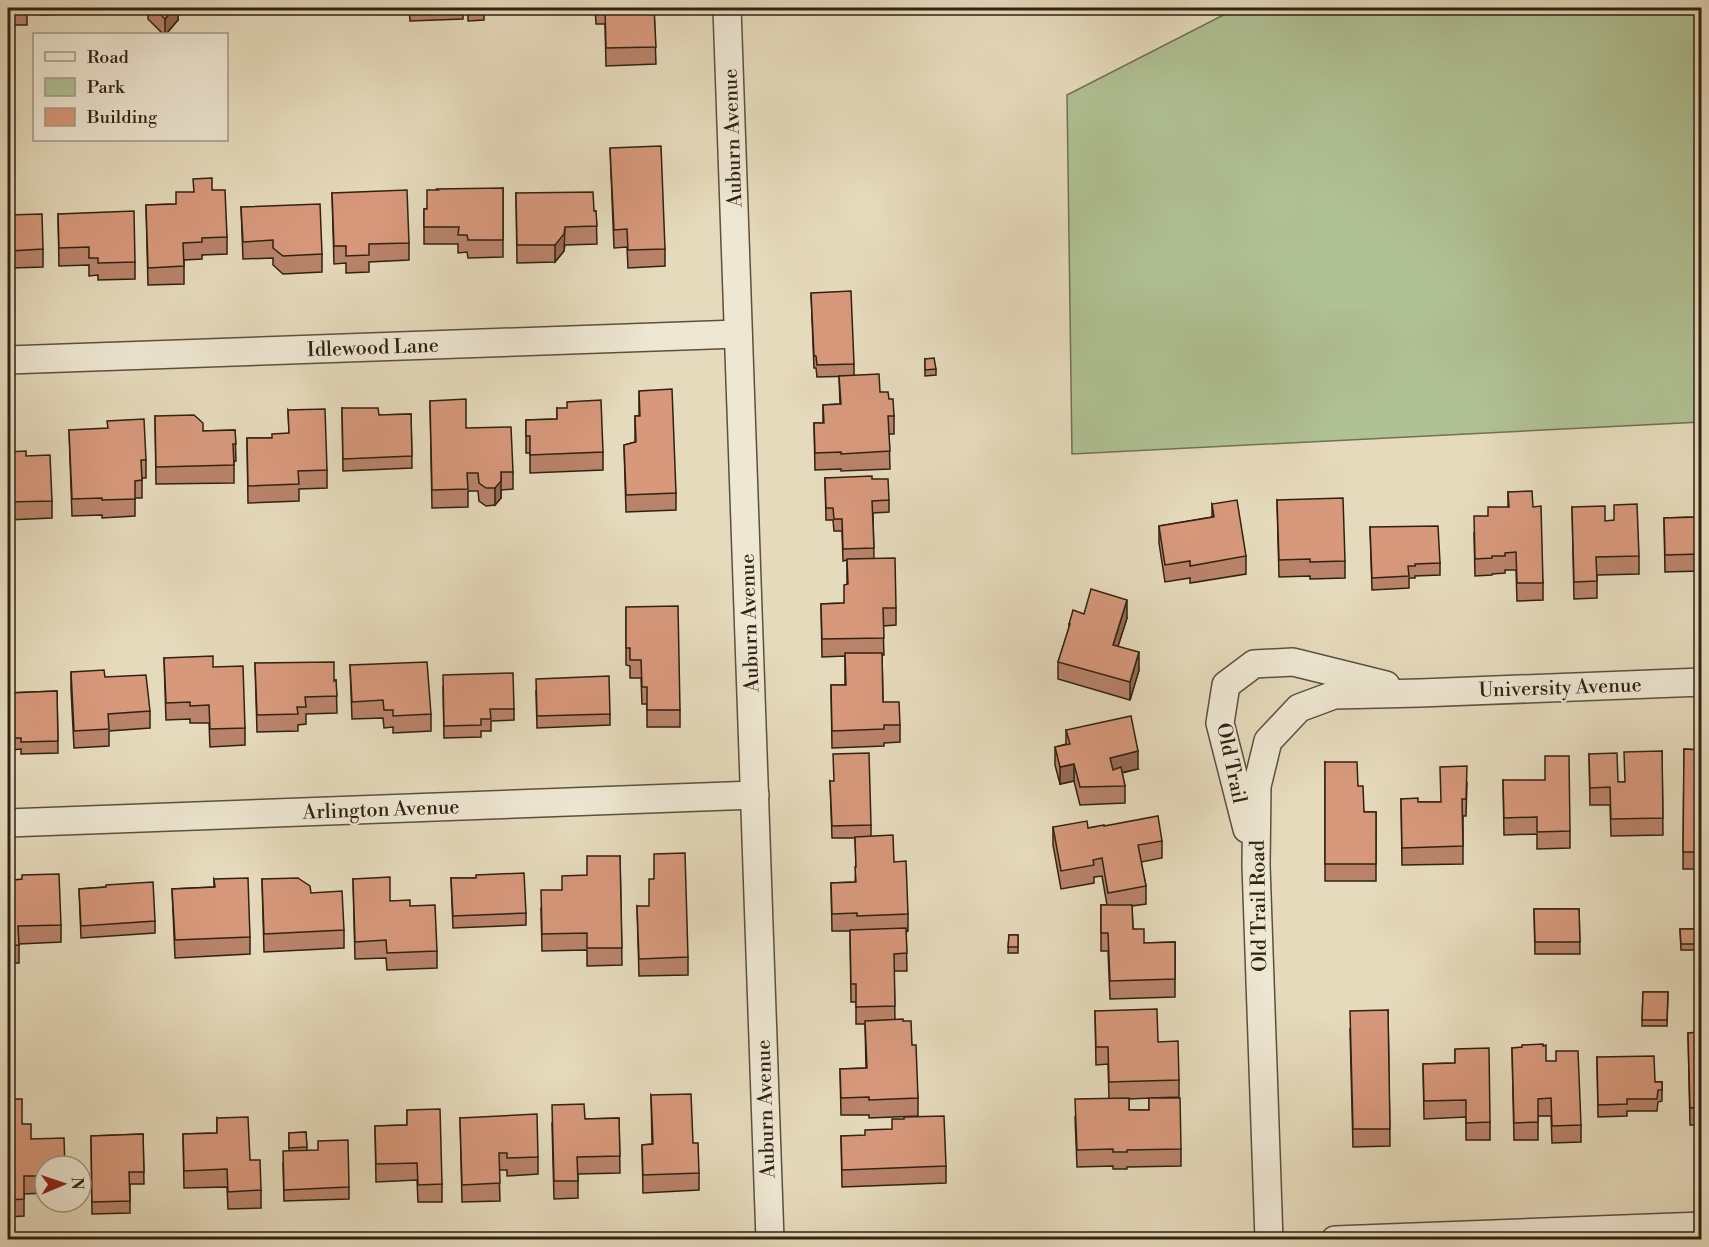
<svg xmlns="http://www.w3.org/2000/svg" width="1709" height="1247" font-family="'Libre Bodoni',serif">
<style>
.green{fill:#b0c194;stroke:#707253;stroke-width:1.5}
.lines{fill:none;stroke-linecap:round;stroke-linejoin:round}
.street-casing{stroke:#5d503c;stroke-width:30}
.street{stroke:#eee7d3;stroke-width:27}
.wall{fill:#b9836a;stroke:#302212;stroke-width:1.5;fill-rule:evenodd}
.shaded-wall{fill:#966a56;stroke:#302212;stroke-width:1.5}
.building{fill:#d7987b;stroke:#302212;stroke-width:1.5}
.labels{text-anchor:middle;stroke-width:4.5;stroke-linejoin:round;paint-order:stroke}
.street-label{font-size:20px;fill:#302212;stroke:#eee7d3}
</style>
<rect width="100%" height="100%" fill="#e5dabb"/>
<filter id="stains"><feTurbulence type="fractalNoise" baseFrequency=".00333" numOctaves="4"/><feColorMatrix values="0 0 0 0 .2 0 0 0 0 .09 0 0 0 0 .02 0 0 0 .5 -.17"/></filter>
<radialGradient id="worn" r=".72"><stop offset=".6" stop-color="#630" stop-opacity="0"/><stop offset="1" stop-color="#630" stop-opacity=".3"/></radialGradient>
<polygon class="green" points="1237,8 1701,8 1701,422 1072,454 1067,95"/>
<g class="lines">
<defs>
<g id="street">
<polyline points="727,8 770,1240"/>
<polyline points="8,360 738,334"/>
<polyline points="8,823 755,795"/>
<polyline points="1247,829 1220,723 1226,685 1254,664 1293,662 1386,685"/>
<polyline points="1269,1240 1256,865 1257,786 1268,741 1299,708 1334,695 1420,693 1702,682"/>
<polyline points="1335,1240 1702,1226"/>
</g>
</defs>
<use href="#street" class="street-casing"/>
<use href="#street" class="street"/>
</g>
<g class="wall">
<rect x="8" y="8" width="19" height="17"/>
<polygon points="40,8 116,8 116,12 40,15"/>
<polygon points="135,8 211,8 211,9 178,10 178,20 166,34 163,34 148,19 148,12 136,12"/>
<polygon points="226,8 304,8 304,10 226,12"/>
<polygon points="409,8 463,8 463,19 410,21"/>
<polygon points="468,8 484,8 484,20 468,21"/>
<rect x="556" y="8" width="24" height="5"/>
<polygon points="595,8 654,8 656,64 606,66 605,24 596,24"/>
<polygon points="610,148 665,249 665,266 628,268 627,247 614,248"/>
<polygon points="503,188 503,257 468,258 467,252 458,253 458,244 424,244 424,209"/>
<polygon points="212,190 227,237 227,254 202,255 202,259 184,260 184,284 148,285 146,205 176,204"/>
<polygon points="332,193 409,243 409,260 369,262 369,272 346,273 346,263 334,264"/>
<polygon points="516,193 596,211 597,244 565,245 564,251 555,262 517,263"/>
<polygon points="241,207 322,254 322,272 283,274 273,265 273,258 243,259"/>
<polygon points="58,214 135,262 135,279 98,280 98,275 89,276 89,265 59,266"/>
<polygon points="8,215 43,249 43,267 12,268 12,275"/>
<polygon points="811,293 854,364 854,376 817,377 816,368 814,368"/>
<polygon points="925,359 936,369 936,375 925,376"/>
<polygon points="839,376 880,392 889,399 894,416 894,434 889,434 890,469 841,471 841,469 815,470 814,423 823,423 823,405 840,404"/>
<polygon points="639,391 676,493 676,510 626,512 624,445 635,442 635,416 639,416"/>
<polygon points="430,401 466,428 513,472 513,489 501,490 501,498 495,505 486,506 479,501 478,491 468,491 468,507 432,508"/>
<polygon points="342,408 379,415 411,414 412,468 343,471"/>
<polygon points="557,408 603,452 603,470 530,473 530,453 526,453 526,420 557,419"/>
<polygon points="288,410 327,470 327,488 299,489 299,501 248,503 247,438 272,438 289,433"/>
<polygon points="155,416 203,431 235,430 236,461 234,461 234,483 156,484"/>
<polygon points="69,430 146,460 146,478 142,478 142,498 135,498 135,516 102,518 102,515 72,516"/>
<polygon points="8,452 26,456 52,501 52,518 8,520"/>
<polygon points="825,478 889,500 889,512 873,513 874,559 896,608 896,625 883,626 884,655 882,655 883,702 900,725 900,742 884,743 884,746 832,748 831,685 845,685 845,656 822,657 821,604 844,603 847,584 847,560 843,561 842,531 834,531 833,520 826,520"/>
<polygon points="1508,492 1533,507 1543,583 1543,600 1517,601 1516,570 1505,570 1505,573 1492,574 1492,575 1475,576 1474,533 1488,516 1508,507"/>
<polygon points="1277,500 1345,561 1345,578 1310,579 1310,576 1279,577"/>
<polygon points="1696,501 1701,501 1701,571 1665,572 1664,518 1696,517"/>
<polygon points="1212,504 1246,556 1246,574 1190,583 1190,578 1165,582 1159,543 1159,526 1212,517"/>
<polygon points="1572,507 1605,521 1639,556 1639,574 1597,575 1597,598 1574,599"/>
<polygon points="1370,527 1440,563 1440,575 1415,576 1415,578 1409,578 1409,588 1372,590"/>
<polygon points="626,607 680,710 680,727 647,727 647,704 642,704 641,678 630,678 630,666 626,665"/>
<polygon points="1084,614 1127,618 1118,646 1139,670 1130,700 1058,679 1058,662 1069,628 1069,624"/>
<polygon points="164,658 213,667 245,728 245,745 210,747 209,723 190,723 190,719 166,720"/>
<polygon points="255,663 336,680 337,713 306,714 306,724 298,725 298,731 257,732"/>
<polygon points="350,665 431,714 431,731 393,733 393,727 384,728 383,718 352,719"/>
<polygon points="71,672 105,677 150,711 150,728 109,731 109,746 74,748 71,689"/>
<polygon points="443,687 514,709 514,720 491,721 491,731 481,731 481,737 444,738"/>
<polygon points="57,691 58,753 21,754 21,749 11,750 11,741 8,741 8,693"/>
<polygon points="536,691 610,714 610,725 537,728"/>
<polygon points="1066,730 1138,769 1122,773 1125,786 1125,803 1080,805 1074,781 1060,784 1055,765 1055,747 1066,744"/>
<polygon points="1684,749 1701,750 1701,869 1683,869"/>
<polygon points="1662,751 1663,835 1611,836 1610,805 1590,805 1589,754 1618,782 1625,782"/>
<polygon points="1325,762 1358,786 1364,812 1376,812 1376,881 1325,881"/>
<polygon points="1503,780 1570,831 1570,848 1537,849 1537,834 1504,835"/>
<polygon points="830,781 871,825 871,836 894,862 908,914 908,931 906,932 907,971 894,971 895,1020 912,1045 918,1098 918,1116 869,1118 869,1115 841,1115 840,1069 866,1068 865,1024 856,1024 856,1002 851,1002 850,931 832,931 831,883 855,882 856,867 855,838 832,838"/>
<polygon points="1467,783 1466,816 1463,816 1463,864 1402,865 1401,799 1418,802 1440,802"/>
<polygon points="1104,826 1162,841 1162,858 1141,862 1146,886 1146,904 1132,906 1133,929 1144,943 1175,942 1175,997 1110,999 1108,951 1101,951 1101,905 1107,905 1102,876 1094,877 1094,883 1061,889 1053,845 1053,827 1088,828"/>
<polygon points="620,856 622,965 587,966 587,950 542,951 541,908 562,890"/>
<polygon points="451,878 476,878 526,913 526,925 453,928"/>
<polygon points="214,879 250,937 250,954 175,958 172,889 214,887"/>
<polygon points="262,879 311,893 344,930 344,948 264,952"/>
<polygon points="353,879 390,901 410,906 437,951 437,968 387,970 386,958 355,959"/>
<polygon points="106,887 155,921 155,933 81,938 79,889"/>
<polygon points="8,890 61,925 61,942 19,944 19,963 8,963"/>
<polygon points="637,906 688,957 688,975 639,976"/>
<polygon points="1534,909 1579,909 1580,954 1535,954"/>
<polygon points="1680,929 1698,929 1698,950 1681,950"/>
<polygon points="1009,935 1018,935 1018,953 1008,953"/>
<polygon points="1643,992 1668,992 1667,1026 1642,1026"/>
<polygon points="1388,1010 1390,1146 1353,1147 1350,1029"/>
<path d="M1095,1011L1158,1042L1179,1080V1097L1152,1098L1181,1149V1166L1127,1167V1169H1113V1166L1077,1167L1075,1117L1109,1098L1108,1064L1096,1065ZM1149,1098V1110H1129V1099Z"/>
<polygon points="1701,1032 1701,1125 1690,1125 1688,1033"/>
<polygon points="1512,1048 1546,1061 1581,1125 1581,1142 1552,1143 1551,1116 1538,1116 1538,1140 1514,1140"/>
<polygon points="1455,1049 1490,1122 1490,1140 1466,1140 1466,1117 1424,1119 1423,1064 1455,1063"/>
<polygon points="1597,1057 1655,1082 1662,1082 1662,1101 1658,1102 1657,1111 1627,1111 1627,1116 1598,1117"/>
<polygon points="651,1095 699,1173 699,1190 643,1193 642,1145 652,1144"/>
<polygon points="8,1099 31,1139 45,1166 45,1193 24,1194 24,1216 8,1217"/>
<polygon points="407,1110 442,1184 442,1202 418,1202 417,1180 376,1182 375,1126 407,1125"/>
<polygon points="217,1118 250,1160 261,1190 261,1208 228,1209 227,1187 184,1188 183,1134 217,1133"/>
<polygon points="460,1118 538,1157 538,1174 507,1176 507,1170 499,1170 500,1201 462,1202"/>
<polygon points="619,1118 620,1173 578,1174 578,1198 554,1199 552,1123 585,1119"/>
<polygon points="306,1132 307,1150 349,1187 349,1199 284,1201 283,1163 289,1151 289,1133"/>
<polygon points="143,1134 144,1184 130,1184 130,1213 92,1214 91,1136"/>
<polygon points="841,1136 946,1166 946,1183 842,1187"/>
</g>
<g class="shaded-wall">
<polygon points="174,8 178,8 178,20 166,34 165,34 165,19"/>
<polygon points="565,227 564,251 555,262 555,245"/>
<polygon points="12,258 12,275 8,279 8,262"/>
<polygon points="501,472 501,498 495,505 495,488"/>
<polygon points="1127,600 1127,618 1113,662 1113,645"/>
<polygon points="1139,652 1139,670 1130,700 1130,682"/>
<polygon points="1138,751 1138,769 1110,775 1110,758"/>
<polygon points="1074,764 1074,781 1060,784 1060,767"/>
</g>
<g class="building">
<polygon points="154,8 174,8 165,19"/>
<polygon points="605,8 654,8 656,47 606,48"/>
<polygon points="661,146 665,249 628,250 627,229 614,230 610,148"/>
<polygon points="212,178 212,190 225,190 227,237 202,238 202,242 183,243 184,266 148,268 146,205 176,204 176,192 194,192 193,179"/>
<polygon points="503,188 503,240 468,240 467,235 458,235 459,227 424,227 424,209 427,209 427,190 438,190 437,189"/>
<polygon points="407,190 409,243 369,244 369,255 346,256 346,246 334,246 332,193"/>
<polygon points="593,192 594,211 596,211 597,226 565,227 564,234 555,245 517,245 516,193"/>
<polygon points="320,204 322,254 283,256 273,248 273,240 243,242 241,207"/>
<polygon points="134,211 135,262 98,263 98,258 89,258 89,247 59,248 58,214"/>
<polygon points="42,214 43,249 11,251 12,258 8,262 8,215"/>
<polygon points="851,291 854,364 817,365 816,356 814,356 811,293"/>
<polygon points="934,358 936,369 925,370 925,359"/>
<polygon points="879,374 880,392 888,392 889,399 893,399 894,416 888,416 890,451 841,454 841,452 815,453 814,423 824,423 823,405 841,404 839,376"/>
<polygon points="672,389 676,493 626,495 624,445 636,442 635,416 640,416 639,391"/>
<polygon points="466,399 466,428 511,427 513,472 501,472 501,481 495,488 486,488 479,483 478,473 467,473 468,489 432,490 430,401"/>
<polygon points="601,400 603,452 530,455 530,436 526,436 526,420 557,419 557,408 567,408 567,402"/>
<polygon points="342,408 378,408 379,415 411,414 412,456 343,459"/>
<polygon points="325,409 327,470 298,471 299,484 248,486 247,438 272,438 272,434 289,433 288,410"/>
<polygon points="194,415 203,423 203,431 235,430 236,444 233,444 234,465 156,467 155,416"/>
<polygon points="144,419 146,460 141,460 142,480 135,481 135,499 102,500 102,498 72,499 69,430 108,428 107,421"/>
<polygon points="26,451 26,456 50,455 52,501 8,502 8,452"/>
<polygon points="872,476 872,479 888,479 889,500 872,501 874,548 843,549 842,519 834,519 833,508 826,508 825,478"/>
<polygon points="1532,491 1533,507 1541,506 1543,583 1517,583 1516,552 1505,553 1505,556 1492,556 1492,558 1475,559 1474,516 1488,516 1488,507 1509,507 1508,492"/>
<polygon points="1343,498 1345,561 1310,562 1310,559 1279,560 1277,500"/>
<polygon points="1237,500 1246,556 1190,566 1190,561 1165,565 1159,526 1214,517 1212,504"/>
<polygon points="1696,501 1701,501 1701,554 1665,555 1664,518 1697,517"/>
<polygon points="1637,504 1639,556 1596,557 1597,581 1574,582 1572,507 1605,506 1605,521 1614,520 1614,505"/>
<polygon points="1438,526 1440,563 1415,564 1415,566 1408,566 1409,576 1372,578 1370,527"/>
<polygon points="895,558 896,608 883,608 884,638 822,639 821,604 844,603 844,585 848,584 847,559"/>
<polygon points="1091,589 1127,600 1113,645 1139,652 1130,682 1058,662 1070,624 1069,624 1073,610 1084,614"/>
<polygon points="678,606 680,710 647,710 647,687 642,687 641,660 630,660 630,648 626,648 626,607"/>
<polygon points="845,653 882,653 883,702 899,702 900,725 884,725 884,729 832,731 831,685 846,685"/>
<polygon points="213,656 213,667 243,666 245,728 210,729 209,705 190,706 190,702 166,703 164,658"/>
<polygon points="334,662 334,681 336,680 337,696 305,697 306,707 297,707 298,714 257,715 255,663"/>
<polygon points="427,662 431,714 393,716 393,710 384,710 383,700 352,702 350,665"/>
<polygon points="104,670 105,677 146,675 150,711 108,714 109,729 74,731 71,672"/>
<polygon points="513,673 514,709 490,709 491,719 481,719 481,725 444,726 443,675"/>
<polygon points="609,676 610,714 537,716 536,679"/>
<polygon points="57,691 58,741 21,742 21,738 11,738 11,729 8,729 8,693"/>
<polygon points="1131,716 1138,751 1110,758 1113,770 1121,767 1125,786 1080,787 1074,764 1060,767 1055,747 1070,744 1066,730"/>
<polygon points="1684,749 1701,750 1701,852 1683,852"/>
<polygon points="1662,751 1663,818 1611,819 1610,787 1590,788 1589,754 1617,753 1618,782 1625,782 1624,752"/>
<polygon points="869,753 871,825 832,826 830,781 834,781 833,754"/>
<polygon points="1545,756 1569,756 1570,831 1537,832 1537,817 1504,818 1503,780 1545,780"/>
<polygon points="1325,762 1357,762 1358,786 1363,786 1364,812 1376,812 1376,864 1325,864"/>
<polygon points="1467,766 1466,799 1462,799 1463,846 1402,848 1401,799 1418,798 1418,802 1441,802 1440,767"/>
<polygon points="1158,816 1162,841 1138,845 1146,886 1108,893 1102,858 1093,860 1094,865 1061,871 1053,827 1087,821 1088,828 1104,825 1104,826"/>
<polygon points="893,835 894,862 906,861 908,914 857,916 857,913 832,914 831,883 856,882 855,867 856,867 855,837"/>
<polygon points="685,853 688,957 639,959 637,906 649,906 649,879 654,879 654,854"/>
<polygon points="587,856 620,856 622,948 587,948 587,933 542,934 541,890 562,890 562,876 587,875"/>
<polygon points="524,873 526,913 453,916 451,878 476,878 476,875"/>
<polygon points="59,874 61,925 18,926 19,945 8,946 8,890 14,890 14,880 22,879 22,875"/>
<polygon points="390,877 390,901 410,900 410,906 435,905 437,951 387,953 386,940 355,942 353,879"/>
<polygon points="248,878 250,937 175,940 172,889 215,887 214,879"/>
<polygon points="298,878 310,886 311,893 342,891 344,930 264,934 262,879"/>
<polygon points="153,882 155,921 81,926 79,889 106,887 106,885"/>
<polygon points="1101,905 1132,905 1133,929 1144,929 1144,943 1175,942 1175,979 1110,981 1108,933 1101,933"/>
<polygon points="1534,909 1579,909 1580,942 1535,942"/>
<polygon points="906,928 907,953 894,954 895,1006 856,1007 856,984 851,984 850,930"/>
<polygon points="1680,929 1698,929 1698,944 1681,944"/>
<polygon points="1009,935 1018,935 1018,947 1008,947"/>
<polygon points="1643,992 1668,992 1667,1020 1642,1020"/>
<polygon points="1157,1009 1158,1042 1178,1041 1179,1080 1109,1082 1108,1047 1096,1047 1095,1011"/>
<polygon points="1388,1010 1390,1129 1353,1129 1350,1011"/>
<polygon points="903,1019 903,1021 911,1021 912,1045 916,1045 918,1098 869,1100 869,1097 841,1098 840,1069 867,1068 865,1021"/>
<polygon points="1701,1032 1701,1107 1690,1108 1688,1033"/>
<polygon points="1543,1044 1543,1046 1546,1045 1546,1061 1556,1061 1556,1051 1578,1051 1581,1125 1552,1126 1551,1098 1538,1099 1538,1122 1514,1123 1512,1048 1522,1047 1522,1045"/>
<polygon points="1489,1048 1490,1122 1466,1123 1466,1100 1424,1101 1423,1064 1455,1063 1455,1049"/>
<polygon points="1654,1056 1655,1082 1662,1082 1662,1090 1658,1090 1657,1099 1627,1099 1627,1104 1598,1105 1597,1057"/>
<polygon points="691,1094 693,1143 698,1143 699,1173 643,1175 642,1145 653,1144 651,1095"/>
<polygon points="1129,1098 1129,1110 1149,1110 1149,1098 1180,1098 1181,1149 1127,1150 1127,1152 1113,1152 1113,1149 1077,1150 1075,1099"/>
<polygon points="8,1099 22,1099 22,1124 31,1124 31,1139 64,1138 65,1166 45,1166 45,1176 24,1176 24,1199 8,1200"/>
<polygon points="584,1104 585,1119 619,1118 620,1156 577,1157 578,1181 554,1181 552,1105"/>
<polygon points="440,1109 442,1184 418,1185 417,1163 376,1164 375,1126 407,1125 407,1110"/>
<polygon points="537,1114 538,1157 507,1158 507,1153 499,1153 500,1183 462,1185 460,1118"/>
<polygon points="944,1116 946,1166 842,1170 841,1136 865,1135 865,1130 892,1129 892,1119 904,1119 904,1117"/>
<polygon points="248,1117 250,1160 260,1160 261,1190 228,1192 227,1169 184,1171 183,1134 217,1133 217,1118"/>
<polygon points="306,1132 307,1147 289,1148 289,1133"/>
<polygon points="143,1134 144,1172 129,1172 130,1201 92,1202 91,1136"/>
<polygon points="348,1140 349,1187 284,1190 283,1151 318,1150 318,1141"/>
</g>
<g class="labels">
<g class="street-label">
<text transform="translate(732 138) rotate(-92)" y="7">Auburn Avenue</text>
<text transform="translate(373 347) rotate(-2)" y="7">Idlewood Lane</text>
<text transform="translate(749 623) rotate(-92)" y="7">Auburn Avenue</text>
<text transform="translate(1560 687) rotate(-2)" y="7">University Avenue</text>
<text transform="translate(1232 763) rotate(78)" y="7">Old Trail</text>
<text transform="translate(381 809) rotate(-2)" y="7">Arlington Avenue</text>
<text transform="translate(1258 906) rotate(-91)" y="7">Old Trail Road</text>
<text transform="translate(765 1109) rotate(-92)" y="7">Auburn Avenue</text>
</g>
</g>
<rect width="1709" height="1247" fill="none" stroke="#e5dabb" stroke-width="30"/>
<rect x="9" y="9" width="1691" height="1229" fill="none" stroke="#302212" stroke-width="3"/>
<rect x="15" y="15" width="1679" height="1217" fill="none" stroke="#302212" stroke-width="1.5"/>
<rect x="33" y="33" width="195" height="108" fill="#eee7d3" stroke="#a29886" stroke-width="1.5"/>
<rect x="45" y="52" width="30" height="9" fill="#eee7d3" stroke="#a29886" stroke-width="1.5"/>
<text x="87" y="63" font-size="18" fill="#302212">Road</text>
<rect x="45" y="78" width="30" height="18" fill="#b0c194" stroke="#a29886" stroke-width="1.5"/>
<text x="87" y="93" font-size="18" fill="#302212">Park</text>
<rect x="45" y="108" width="30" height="18" fill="#d7987b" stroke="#a29886" stroke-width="1.5"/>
<text x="87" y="123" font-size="18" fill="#302212">Building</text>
<g transform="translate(63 1184) rotate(88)"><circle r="28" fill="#eee7d3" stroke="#a29886" stroke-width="1.5"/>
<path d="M0-4.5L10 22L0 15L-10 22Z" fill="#8f2418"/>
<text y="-9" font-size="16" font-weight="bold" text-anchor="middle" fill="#302212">N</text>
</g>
<rect width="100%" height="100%" filter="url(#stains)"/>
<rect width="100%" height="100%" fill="url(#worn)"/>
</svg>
